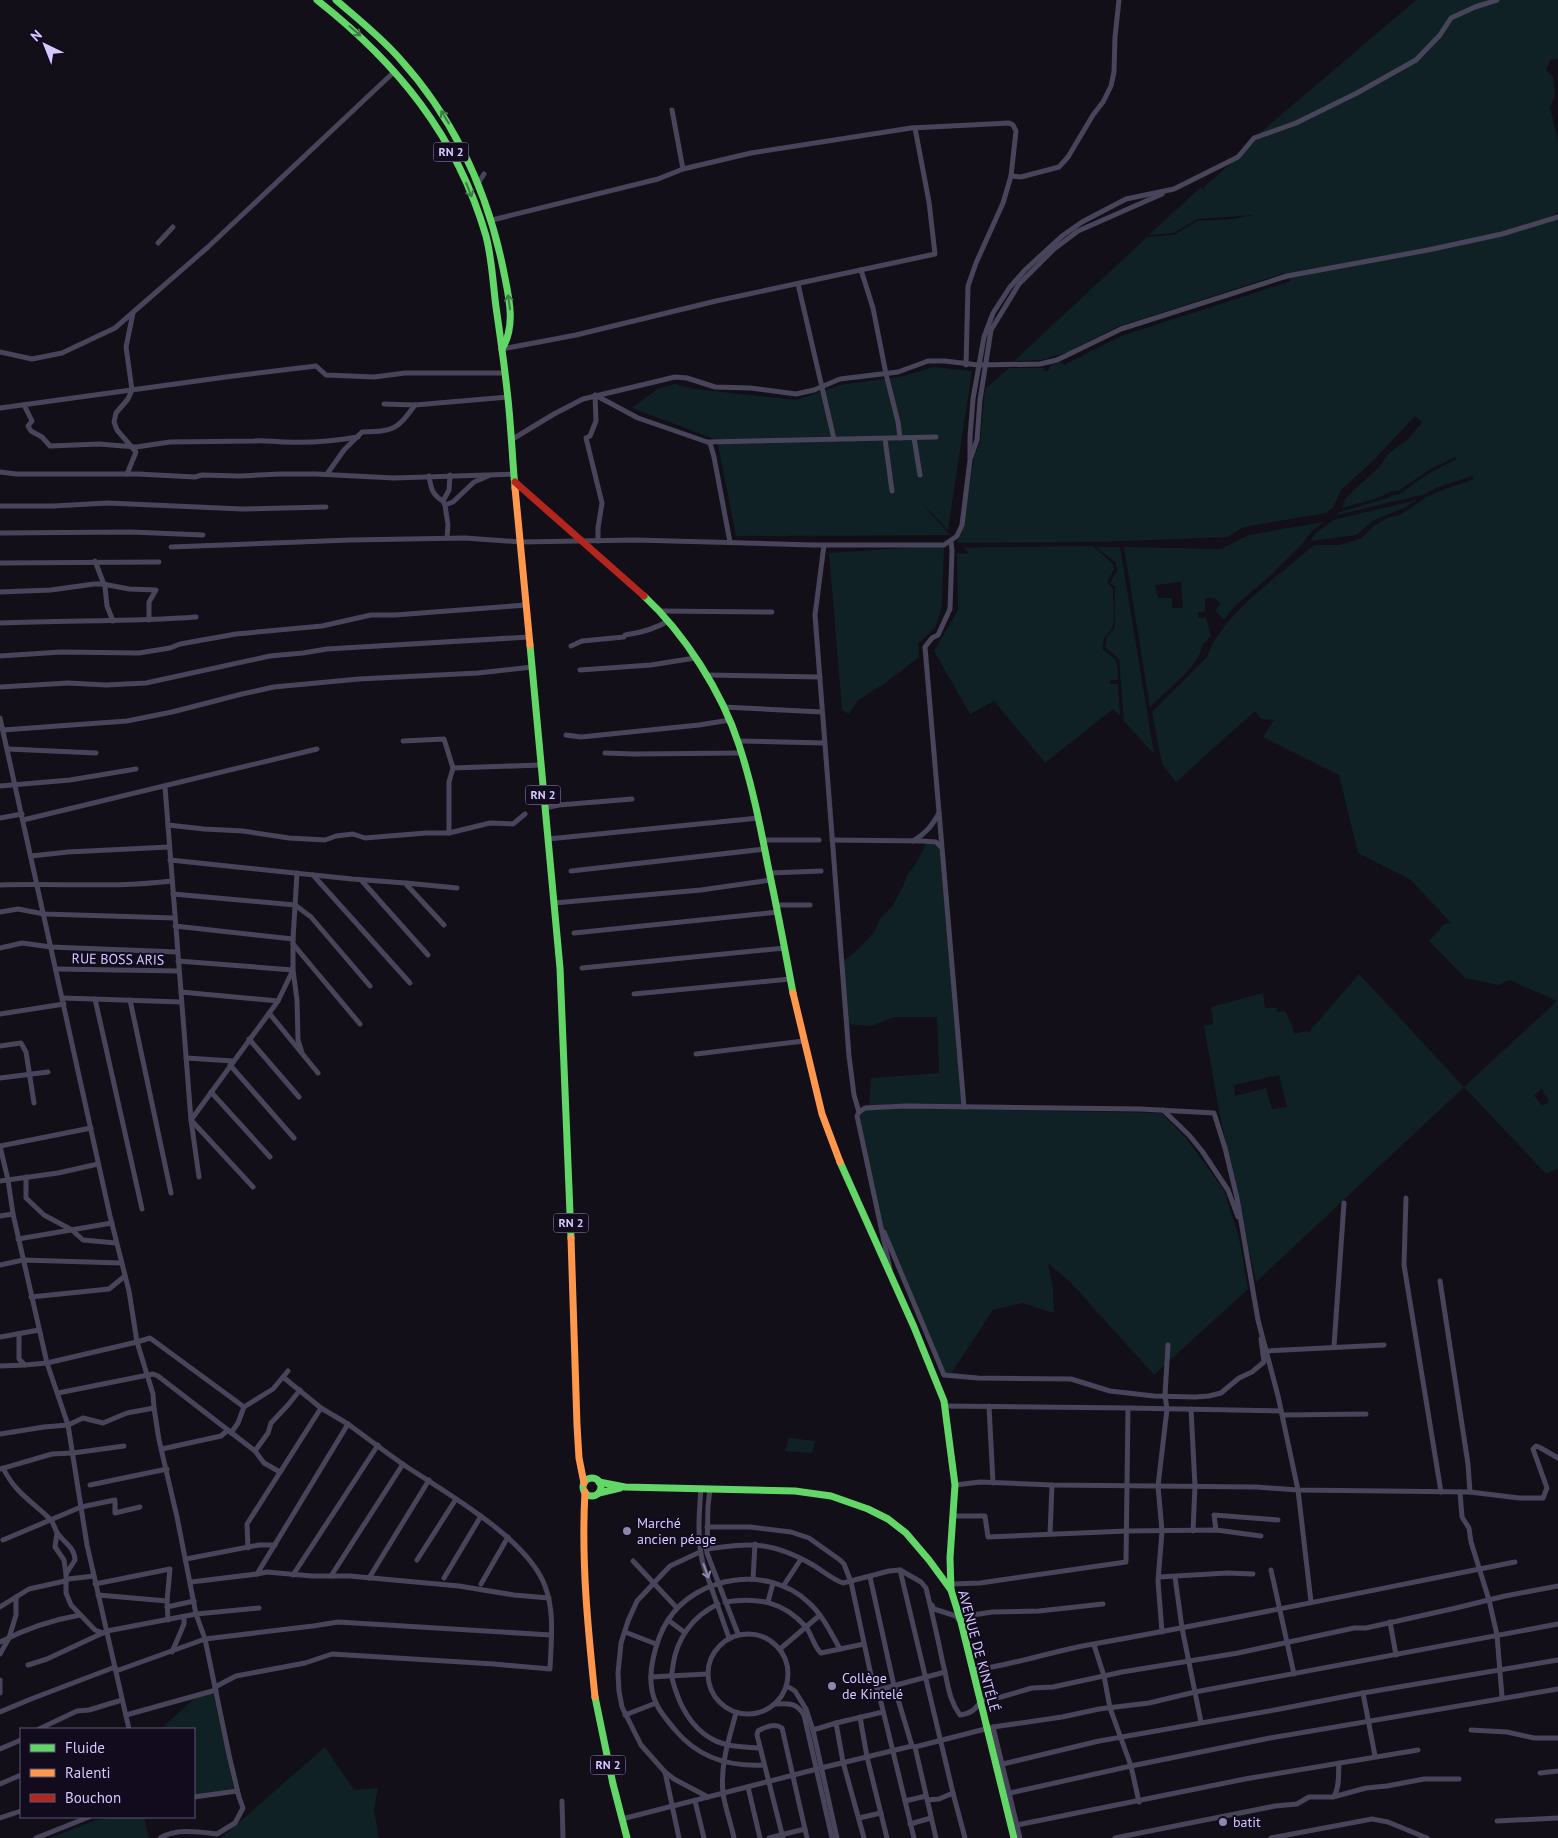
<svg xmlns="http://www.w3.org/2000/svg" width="1558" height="1838" font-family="'PT Sans',sans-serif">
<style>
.green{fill:#0f2125;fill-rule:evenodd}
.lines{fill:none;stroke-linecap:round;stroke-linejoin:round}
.street{stroke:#48445a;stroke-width:5}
.fast{stroke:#63d668;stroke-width:7}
.slow{stroke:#ff974d;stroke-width:7}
.jam{stroke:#b3261e;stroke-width:7}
.oneway{stroke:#3e7b46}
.oneway2{stroke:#8e86ac}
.poi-dot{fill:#9187ae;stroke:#110b1d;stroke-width:2}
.labels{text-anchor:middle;stroke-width:4;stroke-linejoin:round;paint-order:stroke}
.shield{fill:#110b1d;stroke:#9a8fbb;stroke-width:1}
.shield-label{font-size:12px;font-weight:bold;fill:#d5c8ff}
.street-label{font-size:14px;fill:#d5c8ff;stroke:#110b1d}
.poi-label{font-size:14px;fill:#d5c8ff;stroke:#110b1d;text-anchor:start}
</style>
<rect width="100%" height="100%" fill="#120f19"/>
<g class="green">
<path d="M1416,0H1558V59L1550,60L1546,70L1553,77L1555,95L1550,107L1558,142V211L1551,219L1558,217V1172L1557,1169L1546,1174L1464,1087L1256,1282L1219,1111L1204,1026L1213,1024L1211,1007L1263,993L1265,1008H1277V1012L1285,1011L1292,1025L1294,1034L1307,1031L1308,1033L1359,974L1464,1087L1557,1001L1509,980L1499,985L1465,978L1429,941L1443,925L1451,923L1411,880L1358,853L1339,775L1263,737L1274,720L1261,719L1255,711L1176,782L1162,764L1152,712L1207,657C1221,615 1281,574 1314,545H1340L1362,538L1375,525L1389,517L1400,515L1427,497L1445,489L1474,479L1472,476L1436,488L1425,494L1337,515L1340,512L1388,498L1393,495H1398L1428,474L1456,459L1455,457L1429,470L1398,491H1392L1378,498L1342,508L1345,499L1354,490L1380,466L1387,455L1409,438L1422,422L1415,416L1374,460L1341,490L1333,508L1326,513L1244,527L1227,537L1101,542L956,543L962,534L974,457L980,443L985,389L1009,368H1045L1044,371H1048L1051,365L1061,362L1064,365L1121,336L1291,281L1284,273L1117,327L1068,352L1042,360L1014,361L1147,237L1174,235L1197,221L1232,219L1254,215L1197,219L1174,233L1149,235L1201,187L1209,195L1203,188L1238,157L1254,138ZM1279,1075L1287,1107L1272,1109L1266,1088L1235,1096L1234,1085ZM1542,1089L1549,1102L1542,1106L1534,1095Z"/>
<polygon points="933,367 972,371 948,530 918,499 950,535 736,536 717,440 632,408 657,389 675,384 695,389 796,400 840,385 904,376"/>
<polygon points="1417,500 1404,508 1374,520 1356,535 1310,541 1316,533 1333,520"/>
<path d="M1324,522L1313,530L1303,543L1271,575L1234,607L1224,620L1215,610L1221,604L1214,598H1205V612H1198V618L1206,617L1211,636L1202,645C1201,665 1165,692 1150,707L1124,547L1221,549L1249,535ZM1181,582L1183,608H1172V598H1158L1155,585Z"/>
<polygon points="944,545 942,607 935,628 918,644 919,657 884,684 858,700 849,714 842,710 829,553"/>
<path d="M1093,546L1113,564L1114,569L1107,582L1113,589C1113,600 1115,614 1113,625C1110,635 1101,636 1103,650C1118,660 1118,661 1118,680H1110V684H1118L1120,716L1113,709L1045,763L994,701L970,714L934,651L958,610L957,553L969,554L964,548L986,547Z"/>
<polygon points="1096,547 1120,547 1154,754 1124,721 1119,659 1105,647 1107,637 1115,627 1115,587 1110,583 1117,571 1116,563"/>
<polygon points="927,842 941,847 964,1107 908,1108 1161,1113 1186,1138 1224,1190 1239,1238 1248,1289 1154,1375 1071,1283 1048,1263 1053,1289 1054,1313 1022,1303 993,1310 950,1375 944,1375 880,1222 857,1116 869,1107 871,1078 939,1073 937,1017 895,1017 871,1026 847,1024 843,962 861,946 874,932 881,917 892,907 903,886 907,875 915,865"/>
<polygon points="789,1438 815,1441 812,1453 785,1451"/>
<polygon points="213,1693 234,1789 194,1795 194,1729 161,1729 195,1698"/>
<polygon points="325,1747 354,1790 378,1788 374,1810 379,1838 221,1838"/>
<polygon points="117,1817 144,1817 149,1838 50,1838 96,1820"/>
</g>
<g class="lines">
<g class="street">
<polyline points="672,110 683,169"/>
<polyline points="1011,176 1021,177 1059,167 1068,157 1093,115 1103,102 1111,86 1114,72 1115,37 1119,0"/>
<polyline points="479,182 484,174"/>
<polyline points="492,220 658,179 683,169 751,153 911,128 1009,123 1013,125 1016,131 1011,176 1003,203 976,263 968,286 966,365"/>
<polyline points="158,243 173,227"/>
<polyline points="861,270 873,308 886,374 898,422 900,438"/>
<polyline points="798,284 834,439"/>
<polyline points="502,349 576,335 716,301 935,254 929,202 915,128"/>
<polyline points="0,352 32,359 62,353 115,328 208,247 395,71"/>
<polyline points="595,395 638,418 710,443 714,457 730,542"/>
<polyline points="595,395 596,421 590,436 586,438 602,503 598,528 598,541"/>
<polyline points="384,404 415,405 508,397"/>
<path d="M24,405L32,421L28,426L31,431L42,437L50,446L99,444L136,447L170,442L254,441C265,440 274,442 286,442C310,443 334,441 358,437"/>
<polyline points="0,408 226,377 316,366 326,375 374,377 405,373 505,373"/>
<polyline points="914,438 920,475"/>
<polyline points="885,439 892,491"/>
<polyline points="511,440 554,414 583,399 675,377 687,378 715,387 750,388 796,394 814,390 840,379 898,372 928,361 945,361 978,365 1040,364 1057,360 1121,329 1287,276 1428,250 1502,234 1558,217"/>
<polyline points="708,442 936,437"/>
<polyline points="971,457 977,440 980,400 991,330 1019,284 1054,249 1078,231 1162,194"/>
<polyline points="0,472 16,474 138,474 195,477 202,475 240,476 279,474 316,474 394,478 514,474"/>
<polyline points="127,474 136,452 117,430 114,422 116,413 128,399 132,390 126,347 133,313"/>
<path d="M327,474L344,450L362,432C394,431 396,431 415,405"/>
<path d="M429,476C431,488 432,495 443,501"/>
<polyline points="445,505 443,501 449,490 450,475"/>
<polyline points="0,506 53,506 108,503 242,509 326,507"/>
<polyline points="0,533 131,532 203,535"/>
<polyline points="447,538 448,525 445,505 453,502 474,482 488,476"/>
<polyline points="951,541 952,551 950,609 938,635 932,638 925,647 964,1107"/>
<polyline points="824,545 815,615 849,1056 854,1095 859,1112 857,1116 890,1269"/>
<polyline points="171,547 350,540 465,538 521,542 636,540 813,545 944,545 957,536 962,525 970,460 970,437 973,399 984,337 993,313 1010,287 1025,270 1062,236 1082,222 1126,199 1174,189 1238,157 1254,138 1296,123 1357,93 1416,60 1440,35 1451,18 1475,7 1497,0"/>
<polyline points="95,561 105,587 107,606 113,621"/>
<polyline points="0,563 159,562"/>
<polyline points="0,592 51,590 94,584 103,584 129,589 156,590 149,602 149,620"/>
<polyline points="659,611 772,612"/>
<path d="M0,623C65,620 131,622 196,617"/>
<path d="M571,646L582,641L624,637L625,635C640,633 655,629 668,621"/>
<polyline points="0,656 61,652 139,653 170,648 180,644 236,634 322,626 371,615 395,615 526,605"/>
<polyline points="580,670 651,665 695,658"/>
<polyline points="706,675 820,677"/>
<polyline points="0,687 68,683 106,685 146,683 270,656 303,653 327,649 529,637"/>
<polyline points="723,707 822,712"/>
<path d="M0,718L110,1216L129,1291L137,1342L153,1394L154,1408L159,1440L177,1517L196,1614L205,1639L229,1755L239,1797L243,1808L235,1823L217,1834C200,1832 176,1828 160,1838"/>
<polyline points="3,730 127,721 172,712 242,694 274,687 359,679 478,673 532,667"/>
<polyline points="566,735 581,737 699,725 730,720"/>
<polyline points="403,741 444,739 453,768 541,765"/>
<polyline points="738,741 825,743"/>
<polyline points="8,749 96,753"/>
<polyline points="605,753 634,754 742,753"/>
<polyline points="0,786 70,780 136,769"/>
<polyline points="165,787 191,1120 199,1177"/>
<polyline points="545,808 559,805 632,799"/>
<polyline points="0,818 22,814"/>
<polyline points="23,820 317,749"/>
<polyline points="168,825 204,829 243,831 289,838 325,840 336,836 353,834 365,838 426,833 449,833 490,823 513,824 525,814"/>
<polyline points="449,833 449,782 453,768"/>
<polyline points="548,839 759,818"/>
<polyline points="763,840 819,840"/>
<polyline points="832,840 922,841 936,842 941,847"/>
<path d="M913,841C926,833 932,826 939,813"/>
<polyline points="31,856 68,852 169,847"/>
<polyline points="170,860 352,879 405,883 444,925"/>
<polyline points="571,871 765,849"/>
<polyline points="770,873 821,871"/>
<polyline points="313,875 410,983"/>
<polyline points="362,881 428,955"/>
<polyline points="406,883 457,888"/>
<path d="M0,885C57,883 115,888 172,881"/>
<polyline points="173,894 295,905 311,917 370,986"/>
<polyline points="554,903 701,890 771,880"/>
<polyline points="776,905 810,905"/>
<polyline points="0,912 18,909 44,914 175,918"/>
<polyline points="175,926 293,939"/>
<polyline points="574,933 778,912"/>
<polyline points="293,944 360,1024"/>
<polyline points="0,948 22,943 51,947 177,952"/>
<polyline points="178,961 293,970 297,1000 298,1040 302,1053"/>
<polyline points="582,968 785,948"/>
<polyline points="56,969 179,971"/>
<polyline points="181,992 278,1001"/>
<polyline points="634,994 790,979"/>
<polyline points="63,998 181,1002"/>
<polyline points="95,999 142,1209"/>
<polyline points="130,1000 171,1193"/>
<polyline points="269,1013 318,1073"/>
<polyline points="0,1014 64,1004"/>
<polyline points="249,1039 299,1097"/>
<polyline points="0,1046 21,1043 26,1052 34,1103"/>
<polyline points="696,1054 804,1041"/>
<polyline points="186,1058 233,1061"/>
<polyline points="230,1065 294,1138"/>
<polyline points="0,1078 48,1072"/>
<polyline points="211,1092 270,1157"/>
<polyline points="1163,1110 1189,1135 1202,1151 1228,1190 1238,1217"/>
<polyline points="859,1112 865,1108 906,1106 1140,1109 1214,1113 1225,1148 1237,1198 1258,1320 1278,1396 1298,1490 1311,1602"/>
<polyline points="0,1146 8,1180 13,1214 47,1363 68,1425 87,1545 129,1729"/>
<polyline points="0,1146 91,1128"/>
<polyline points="26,1177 26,1198 44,1215 72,1230 83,1240 116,1243"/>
<polyline points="0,1181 58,1173 98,1164"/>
<polyline points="253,1187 191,1120 278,1001 293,970 293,939 297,873"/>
<polyline points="1406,1198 1404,1265 1441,1492"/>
<polyline points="0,1216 13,1214"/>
<polyline points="884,1232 944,1375 978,1378 1071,1379 1110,1391 1154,1396 1195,1397 1209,1396 1221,1393 1239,1378 1252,1372 1264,1362 1261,1339"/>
<polyline points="18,1239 112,1223"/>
<polyline points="0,1265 23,1260 121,1263"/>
<polyline points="1440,1281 1468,1464 1470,1492"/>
<polyline points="31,1297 109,1289 125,1276"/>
<polyline points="19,1334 19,1359 25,1365 47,1363 137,1342 150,1338 244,1407"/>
<polyline points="0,1337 39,1330"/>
<polyline points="1334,1346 1344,1203"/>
<polyline points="1267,1351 1384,1345"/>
<polyline points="0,1366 25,1365"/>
<polyline points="58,1393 153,1374 158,1376 255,1451"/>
<polyline points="945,1406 1128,1408 1281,1411"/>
<polyline points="989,1406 993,1483"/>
<polyline points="1191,1409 1195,1486 1193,1531"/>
<polyline points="1282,1415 1366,1414"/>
<polyline points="231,1433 238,1423 244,1407 273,1389 288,1371"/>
<polyline points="0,1434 44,1427 68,1425 83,1418 103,1423 127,1413 154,1408"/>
<polyline points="162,1449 221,1436 228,1430"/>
<path d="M3,1468C16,1494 32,1501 51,1520C54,1524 55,1530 58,1534C64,1542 75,1548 75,1560L66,1574V1593L71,1605L95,1630L103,1633"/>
<polyline points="0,1469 52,1454 73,1453 124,1446"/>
<polyline points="280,1472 264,1463 255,1451 268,1433 271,1423 288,1405 300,1390"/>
<polyline points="90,1485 167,1469"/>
<polyline points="955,1485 980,1482 1052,1485 1256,1487 1298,1490 1470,1492 1519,1498 1543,1498 1547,1488 1533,1449 1536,1446 1539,1447 1558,1458"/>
<path d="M701,1488C699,1514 697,1539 703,1564L729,1638"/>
<polyline points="710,1489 708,1506 707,1553 738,1634"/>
<polyline points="1460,1492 1462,1517 1469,1528 1471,1542 1489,1600 1497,1635 1502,1697"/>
<polyline points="954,1516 985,1516 988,1537 1126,1531 1216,1530 1261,1536"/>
<polyline points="707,1527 750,1527 791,1532 809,1538 840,1560 844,1564 851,1582 872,1680 878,1690 914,1838"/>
<polyline points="1216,1530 1214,1515 1278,1520"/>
<polyline points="57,1533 55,1547 64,1560 66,1574"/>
<polyline points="1050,1534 1052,1485"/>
<polyline points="3,1540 81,1507 115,1500 115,1513 140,1507"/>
<polyline points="248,1548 247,1524 321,1408"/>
<path d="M706,1549C753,1543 771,1541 813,1565C823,1571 832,1579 843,1583L889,1571L900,1570L953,1793L965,1838"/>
<polyline points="700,1552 670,1566 637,1601 628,1621 621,1643 618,1673 619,1691 622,1707 641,1745 665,1772 674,1779 708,1797"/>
<polyline points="186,1559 259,1545 275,1545"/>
<polyline points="417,1560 456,1499"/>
<polyline points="633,1561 677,1608"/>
<path d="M900,1570L921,1582L926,1588C932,1613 938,1639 943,1664C948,1682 948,1699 960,1715C970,1714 977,1709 981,1700L1001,1697L1032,1688L1053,1687L1122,1672L1238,1653L1354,1628H1366L1456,1608L1505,1596L1558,1586"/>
<polyline points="1271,1570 1294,1674"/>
<polyline points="257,1574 348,1424"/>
<polyline points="293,1575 378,1445"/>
<polyline points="331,1576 403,1464"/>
<polyline points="870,1577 894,1686 912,1746"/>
<polyline points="1159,1577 1227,1573 1253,1574"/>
<polyline points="1175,1577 1182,1628 1201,1722"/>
<polyline points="369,1578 429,1480"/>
<polyline points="444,1578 481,1516"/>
<polyline points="753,1579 755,1544"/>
<polyline points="191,1582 257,1574 267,1572 312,1576 350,1576 459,1586 514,1595 549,1598"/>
<polyline points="95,1584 170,1569 167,1601"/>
<polyline points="481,1584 508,1537"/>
<polyline points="951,1584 980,1583 1126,1562 1128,1408"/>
<polyline points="784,1585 801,1559"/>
<polyline points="98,1595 167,1601 168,1620"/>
<path d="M725,1602C757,1597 783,1601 806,1627C812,1635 814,1647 821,1653L864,1644"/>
<polyline points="768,1602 773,1583"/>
<path d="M718,1604C693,1616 677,1638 673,1665C673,1669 671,1673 672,1677C673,1685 677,1694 680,1702C687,1717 697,1731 712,1739C726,1747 744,1747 760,1748"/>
<polyline points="932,1605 934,1609 956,1616 958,1619"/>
<polyline points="0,1607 29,1589 65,1581 68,1579 94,1576"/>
<polyline points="167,1607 194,1601"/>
<polyline points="960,1617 992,1612 1039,1611 1103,1604"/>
<polyline points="668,1620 684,1632"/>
<polyline points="1390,1622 1396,1655"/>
<polyline points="625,1632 656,1644"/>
<polyline points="1162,1632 1158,1581 1162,1531 1158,1486 1167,1409 1165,1395 1168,1345"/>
<circle cx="748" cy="1674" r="40"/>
<path d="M0,1642C25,1629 52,1620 80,1615"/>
<polyline points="1094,1645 1104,1676 1110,1708 1131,1766 1139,1802"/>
<polyline points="780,1649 820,1615"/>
<polyline points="172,1652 184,1624 184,1617"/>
<polyline points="0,1654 9,1638 16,1615 16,1597"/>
<polyline points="28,1665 47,1659 107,1631 196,1614 259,1608"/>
<path d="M974,1670C1012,1665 1050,1652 1088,1645C1231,1620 1373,1590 1515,1562"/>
<polyline points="116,1671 205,1639 313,1626 338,1622 551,1635"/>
<polyline points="651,1677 707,1674"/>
<polyline points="0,1680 0,1693"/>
<polyline points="787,1686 795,1691 806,1709 813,1730 837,1838"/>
<path d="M215,1687L236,1676L305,1663L332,1654L494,1664L550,1669C551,1642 555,1612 545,1586C527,1538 446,1493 404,1465C385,1452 367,1438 348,1424L321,1408L283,1377"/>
<polyline points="878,1690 945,1672"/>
<polyline points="1363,1693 1375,1756"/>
<path d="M775,1704C789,1703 797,1703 804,1715L832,1838"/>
<polyline points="0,1712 31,1699 115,1667"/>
<polyline points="126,1715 216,1690"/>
<polyline points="625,1715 656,1703"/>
<polyline points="860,1717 867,1757 887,1838"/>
<polyline points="836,1723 843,1762 864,1838"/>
<polyline points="993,1727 1020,1838"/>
<polyline points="39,1729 77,1711 89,1710 122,1700"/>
<polyline points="813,1730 836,1723 883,1712"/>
<polyline points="1471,1730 1507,1732 1534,1738 1558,1738"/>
<polyline points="915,1747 936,1838"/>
<polyline points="0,1749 21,1740"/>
<polyline points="1003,1764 1099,1741 1280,1709 1363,1693 1558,1660"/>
<path d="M764,1765C730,1767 699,1758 676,1731C671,1725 659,1711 656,1703C650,1690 650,1673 653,1659C656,1645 660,1632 668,1620C697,1575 769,1565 808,1602C822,1614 831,1633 840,1649"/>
<polyline points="665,1772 679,1838"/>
<polyline points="1540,1773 1558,1771"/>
<polyline points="0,1784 21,1775"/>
<polyline points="748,1787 760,1838"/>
<polyline points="1010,1793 1131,1766 1270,1738 1558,1689"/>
<path d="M1334,1796C1340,1787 1338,1774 1339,1763"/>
<polyline points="194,1797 237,1791"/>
<polyline points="927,1800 939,1799 953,1793"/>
<polyline points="562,1801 563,1838"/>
<polyline points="695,1801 704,1838"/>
<polyline points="905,1801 926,1796"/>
<polyline points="0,1818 21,1811"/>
<polyline points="859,1818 881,1813"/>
<polyline points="622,1819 821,1768 912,1746 915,1747 993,1727 1062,1717 1099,1709 1149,1703 1195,1692 1558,1624"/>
<polyline points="1497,1821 1558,1818"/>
<polyline points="910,1824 931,1818"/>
<polyline points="1017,1825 1245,1779 1418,1750"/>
<polyline points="36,1838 89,1817"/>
<path d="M734,1838C731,1823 725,1808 723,1793C720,1765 729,1739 736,1713"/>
<polyline points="769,1838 805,1829"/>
<path d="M783,1838L757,1735L758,1731C765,1727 775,1723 782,1728L807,1838"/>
<polyline points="1115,1838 1275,1806 1297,1804 1309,1797 1333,1797 1366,1788 1387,1786 1424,1779 1459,1779"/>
<polyline points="1271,1838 1372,1819 1388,1822 1427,1838"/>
</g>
<g class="fast">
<path d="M317,0C397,63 457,136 486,236C492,259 493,284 496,307C500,335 504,362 507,390C511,423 512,455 515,488"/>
<path d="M336,0C358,19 381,37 400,59C454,119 487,190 503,268C508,294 517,324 502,349"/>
<path d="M644,596C684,633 722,692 739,745C752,784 760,825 768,866C777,908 785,950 793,993"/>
<polyline points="530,645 560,968 571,1238"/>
<polyline points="840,1162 914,1327 944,1401 955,1485 950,1558 951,1590"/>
<circle cx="592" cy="1487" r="9"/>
<polyline points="599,1482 625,1487 795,1491 831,1496 868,1509 888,1519 906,1533 929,1560 951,1590 961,1622 1014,1838"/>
<polyline points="599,1493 620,1488"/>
<polyline points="595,1697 613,1784 627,1838"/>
</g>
<g class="slow">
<polyline points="515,488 530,645"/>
<polyline points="793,993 822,1114 840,1162"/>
<polyline points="571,1238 577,1425 579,1458 584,1483"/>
<path d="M585,1492C581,1561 588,1629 595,1697"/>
</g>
<polyline class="jam" points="515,482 644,596"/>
</g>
<defs><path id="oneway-shaft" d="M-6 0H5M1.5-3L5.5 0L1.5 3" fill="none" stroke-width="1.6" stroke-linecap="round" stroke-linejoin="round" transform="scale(1.25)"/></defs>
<g class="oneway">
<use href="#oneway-shaft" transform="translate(355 31) rotate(41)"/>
<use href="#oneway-shaft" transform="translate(445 117) rotate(-121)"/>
<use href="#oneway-shaft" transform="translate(469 190) rotate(68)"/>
<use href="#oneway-shaft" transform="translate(509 302) rotate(-98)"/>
</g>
<use class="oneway2" href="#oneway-shaft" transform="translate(706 1571) rotate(70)"/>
<g class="poi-dot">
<circle cx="627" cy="1531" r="5"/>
<circle cx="832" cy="1686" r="5"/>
<circle cx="1223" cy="1822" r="5"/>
</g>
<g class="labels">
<g class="shield">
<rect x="433.5" y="142.5" width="35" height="19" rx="4"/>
<rect x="525.5" y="785.5" width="35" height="19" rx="4"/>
<rect x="553.5" y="1213.5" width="35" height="19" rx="4"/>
<rect x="590.5" y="1755.5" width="35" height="19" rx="4"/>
</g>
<g class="shield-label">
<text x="451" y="156">RN 2</text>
<text x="543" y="799">RN 2</text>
<text x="571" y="1227">RN 2</text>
<text x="608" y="1769">RN 2</text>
</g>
<g class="street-label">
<text transform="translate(118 959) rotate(1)" y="5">RUE BOSS ARIS</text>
<text transform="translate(979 1651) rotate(75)" y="5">AVENUE DE KINTÉLÉ</text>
</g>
<g class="poi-label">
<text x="637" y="1528">Marché<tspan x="637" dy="16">ancien péage</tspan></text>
<text x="842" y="1683">Collège<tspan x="842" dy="16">de Kintelé</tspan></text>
<text x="1233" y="1827">batit</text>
</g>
</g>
<rect x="20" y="1728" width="175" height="90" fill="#110b1d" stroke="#5f5777"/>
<rect x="30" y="1744" width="25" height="8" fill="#63d668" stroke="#5f5777"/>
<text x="65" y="1753" font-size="15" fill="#d5c8ff">Fluide</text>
<rect x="30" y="1769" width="25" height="8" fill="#ff974d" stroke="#5f5777"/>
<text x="65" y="1778" font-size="15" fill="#d5c8ff">Ralenti</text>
<rect x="30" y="1794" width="25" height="8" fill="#b3261e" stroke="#5f5777"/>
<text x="65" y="1803" font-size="15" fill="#d5c8ff">Bouchon</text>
<g transform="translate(45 45) rotate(317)" stroke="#110b1d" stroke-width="4" paint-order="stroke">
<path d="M0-4L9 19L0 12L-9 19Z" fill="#d5c8ff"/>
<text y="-8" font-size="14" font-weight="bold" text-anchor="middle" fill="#d5c8ff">N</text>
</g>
</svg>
